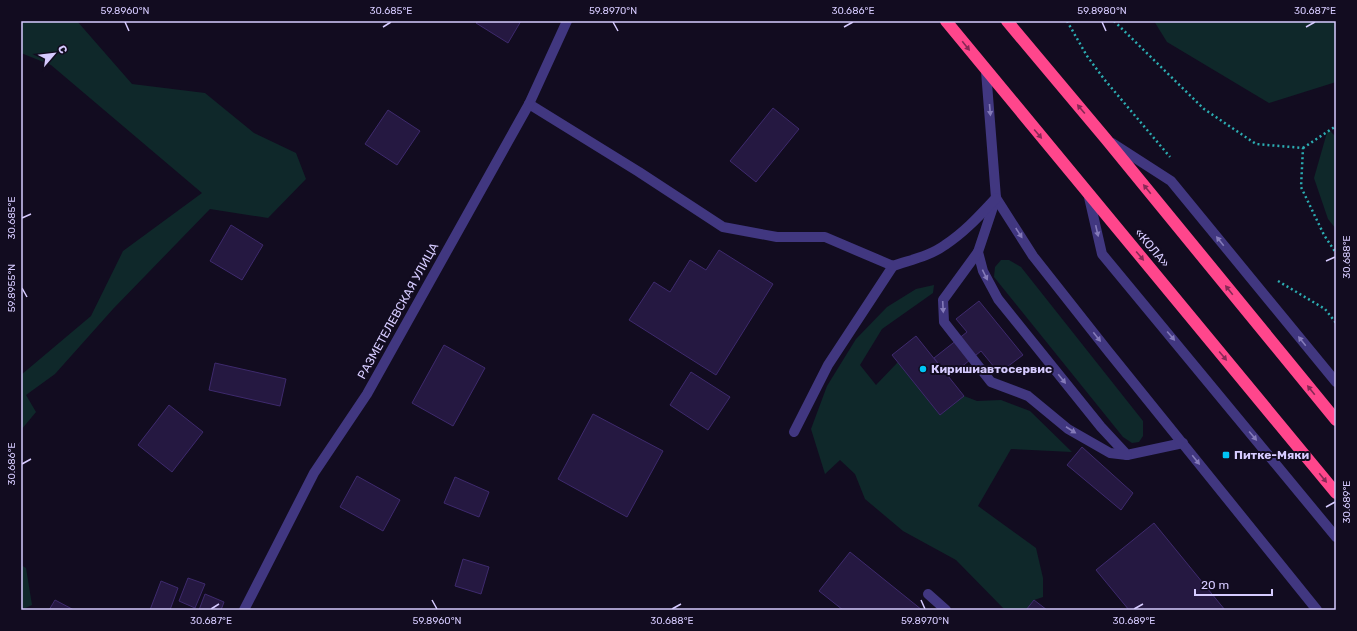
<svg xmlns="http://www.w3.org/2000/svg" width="1357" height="631" font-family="Rubik,sans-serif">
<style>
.green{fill:#0f282a}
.building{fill:#251841;stroke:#3e2a6d}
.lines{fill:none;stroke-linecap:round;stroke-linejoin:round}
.path{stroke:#2cadb2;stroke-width:2.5;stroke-dasharray:2 3;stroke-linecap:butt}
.lane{stroke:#413780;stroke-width:10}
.street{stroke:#413780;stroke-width:10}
.highway{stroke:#ff468c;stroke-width:12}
.oneway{fill:#882956}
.oneway2{fill:#847ab9}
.ticks{fill:none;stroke:#d6cbff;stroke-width:1.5}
.poi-dot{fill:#00c5f6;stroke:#120c20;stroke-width:1.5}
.labels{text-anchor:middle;stroke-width:4;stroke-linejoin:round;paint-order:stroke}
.street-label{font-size:12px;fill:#d6cbff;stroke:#120c20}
.poi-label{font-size:12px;font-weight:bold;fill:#d6cbff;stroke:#120c20;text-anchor:start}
.neatline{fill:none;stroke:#d6cbff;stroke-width:1.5}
.ticks-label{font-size:10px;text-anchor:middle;fill:#d6cbff}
</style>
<rect width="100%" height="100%" fill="#120c20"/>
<g class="green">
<polygon points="21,21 77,21 132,84 205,93 254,133 296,153 306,179 268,218 210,209 113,309 55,374 26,395 36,412 21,430 21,375 91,316 123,251 202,193 51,65 21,53"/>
<polygon points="1154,21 1336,21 1336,82 1269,103 1167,42"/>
<polygon points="1328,129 1336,137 1336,229 1328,219 1314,178"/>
<polygon points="1001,260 1009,260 1021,267 1143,421 1143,436 1139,442 1132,443 1123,437 994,277 995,267"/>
<polygon points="934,285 933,293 882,329 860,365 876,385 898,362 940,415 964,396 977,401 1001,400 1030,411 1072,452 1011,449 978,506 1036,548 1043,578 1043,597 1034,600 1026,610 1005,610 956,560 903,531 865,499 855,474 840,460 825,474 811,429 827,386 856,339 887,307 916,289"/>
<polygon points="21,565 26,568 32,605 21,610"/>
</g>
<g class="building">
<polygon points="478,21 521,21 508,43 476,23"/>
<polygon points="773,108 799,129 756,182 730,161"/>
<polygon points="388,110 420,131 397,165 365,144"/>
<polygon points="231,225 263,245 242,280 210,261"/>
<polygon points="719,250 773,284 716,375 629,320 654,282 670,292 690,260 706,270"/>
<polygon points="979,301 1023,355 999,373 981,351 949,377 934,358 967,332 956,319"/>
<polygon points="916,336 964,396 940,415 892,355"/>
<polygon points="444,345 485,368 453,426 412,403"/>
<polygon points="215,363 286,379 280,406 209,390"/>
<polygon points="691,372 730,397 708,430 670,405"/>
<polygon points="169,405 203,432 172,472 138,445"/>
<polygon points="593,414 663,451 627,517 558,479"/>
<polygon points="1082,447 1133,493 1121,510 1067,465"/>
<polygon points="357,476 400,500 383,531 340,507"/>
<polygon points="455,477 489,492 479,517 444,503"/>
<polygon points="1154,523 1225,610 1129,610 1096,570"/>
<polygon points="850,552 922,610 843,610 819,591"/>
<polygon points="463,559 489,567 481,594 455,586"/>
<polygon points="188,578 205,584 195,608 179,601"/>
<polygon points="161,581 178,588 170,610 150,610"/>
<polygon points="205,594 224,602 221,610 199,610"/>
<polygon points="55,600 74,610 49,610"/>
<polygon points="1034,600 1047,610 1026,610"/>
</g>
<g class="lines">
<g class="path">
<polyline points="1067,21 1087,56 1104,79 1170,157"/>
<polyline points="1114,21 1204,109 1256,144 1303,148 1301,187 1324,235 1336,253"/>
<polyline points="1303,148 1336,126"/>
<polyline points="1278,281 1325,309 1336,323"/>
</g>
<g class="lane">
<polyline points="1088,193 1102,254 1336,537"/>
<polyline points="996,198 978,252 983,271 998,299 1101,427 1127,455 1183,443"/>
<polyline points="978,252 943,300 944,322 991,382 1028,396 1068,429 1110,453 1127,455"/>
<polyline points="794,432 828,365 893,266"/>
<polyline points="928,594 946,610"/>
</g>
<g class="street">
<polyline points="986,71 996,198 1033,256 1108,351 1317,610"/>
<path d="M529,104L639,172L723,227L777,237H825L893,266C910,260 930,256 945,245C965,232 980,215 996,198"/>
<polyline points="1112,143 1171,181 1336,382"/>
<polyline points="244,610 314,473 367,394 529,104 567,21"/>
</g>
<g class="highway">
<polyline points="946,21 1336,493"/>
<polyline points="1007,21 1106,139 1336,420"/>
</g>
</g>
<defs><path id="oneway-solid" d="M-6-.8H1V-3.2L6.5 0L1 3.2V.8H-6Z"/></defs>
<g class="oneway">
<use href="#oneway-solid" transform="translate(966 46) rotate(51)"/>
<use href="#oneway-solid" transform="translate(1081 109) rotate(-130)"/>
<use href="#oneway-solid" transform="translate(1038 134) rotate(50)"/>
<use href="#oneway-solid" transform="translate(1147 189) rotate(-129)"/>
<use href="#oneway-solid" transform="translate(1140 256) rotate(50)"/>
<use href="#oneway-solid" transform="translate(1229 290) rotate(-129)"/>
<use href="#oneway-solid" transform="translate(1223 356) rotate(50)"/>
<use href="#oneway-solid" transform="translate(1311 390) rotate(-129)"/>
<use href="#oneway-solid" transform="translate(1323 478) rotate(51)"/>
</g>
<g class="oneway2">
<use href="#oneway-solid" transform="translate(990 110) rotate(85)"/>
<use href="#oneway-solid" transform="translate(1097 231) rotate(77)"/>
<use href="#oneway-solid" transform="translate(1019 233) rotate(57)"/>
<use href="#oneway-solid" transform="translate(1220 241) rotate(-129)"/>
<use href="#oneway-solid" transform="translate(985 275) rotate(64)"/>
<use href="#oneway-solid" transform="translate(943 307) rotate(87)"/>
<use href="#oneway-solid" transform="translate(1171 336) rotate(50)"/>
<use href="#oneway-solid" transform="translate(1097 337) rotate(52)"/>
<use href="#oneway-solid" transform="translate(1302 341) rotate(-129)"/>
<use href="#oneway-solid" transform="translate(1062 379) rotate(51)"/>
<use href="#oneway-solid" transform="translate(1071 430) rotate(33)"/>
<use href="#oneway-solid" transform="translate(1253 436) rotate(50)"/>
<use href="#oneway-solid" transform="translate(1196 460) rotate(51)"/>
</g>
<path class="ticks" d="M125,22L129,31M613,22L618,31M1102,22L1106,31M383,27L391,22M844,27L853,22M1306,27L1315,22M22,218L31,214M1326,261L1335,257M22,288L27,297M22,464L31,459M1326,507L1335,502M432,600L437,609M921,600L925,609M211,609L219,604M672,609L681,604M1134,609L1143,604"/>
<g class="poi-dot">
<circle cx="923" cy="369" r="4"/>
<rect x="1222" y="451" width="8" height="8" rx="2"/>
</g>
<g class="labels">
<g class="street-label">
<text transform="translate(1152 248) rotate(50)" y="4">«КОЛА»</text>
<text transform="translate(398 311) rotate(-61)" y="4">РАЗМЕТЕЛЕВСКАЯ УЛИЦА</text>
</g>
<g class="poi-label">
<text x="931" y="373">Киришиавтосервис</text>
<text x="1234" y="459">Питке-Мяки</text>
</g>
</g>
<rect width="1357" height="631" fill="none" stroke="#120c20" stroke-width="44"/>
<g transform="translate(54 54) rotate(62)" stroke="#120c20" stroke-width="3" paint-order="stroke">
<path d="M0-3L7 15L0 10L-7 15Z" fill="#d6cbff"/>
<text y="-6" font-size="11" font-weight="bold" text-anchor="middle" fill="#d6cbff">С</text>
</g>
<path d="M1195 589v6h77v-6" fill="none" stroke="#d6cbff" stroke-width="2"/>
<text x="1201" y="589" font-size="12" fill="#d6cbff" stroke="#120c20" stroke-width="3" paint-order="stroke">20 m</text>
<rect x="22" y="22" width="1313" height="587" class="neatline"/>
<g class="ticks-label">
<text x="125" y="14">59.8960°N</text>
<text x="391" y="14">30.685°E</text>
<text x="613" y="14">59.8970°N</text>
<text x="853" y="14">30.686°E</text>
<text x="1102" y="14">59.8980°N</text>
<text x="1315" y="14">30.687°E</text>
<text transform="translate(11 218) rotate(-90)" y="4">30.685°E</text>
<text transform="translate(1346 257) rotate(-90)" y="4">30.688°E</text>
<text transform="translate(11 288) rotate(-90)" y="4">59.8955°N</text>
<text transform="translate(11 464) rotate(-90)" y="4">30.686°E</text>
<text transform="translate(1346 502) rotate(-90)" y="4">30.689°E</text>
<text x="211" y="624">30.687°E</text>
<text x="437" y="624">59.8960°N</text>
<text x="672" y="624">30.688°E</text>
<text x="925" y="624">59.8970°N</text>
<text x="1134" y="624">30.689°E</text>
</g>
</svg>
